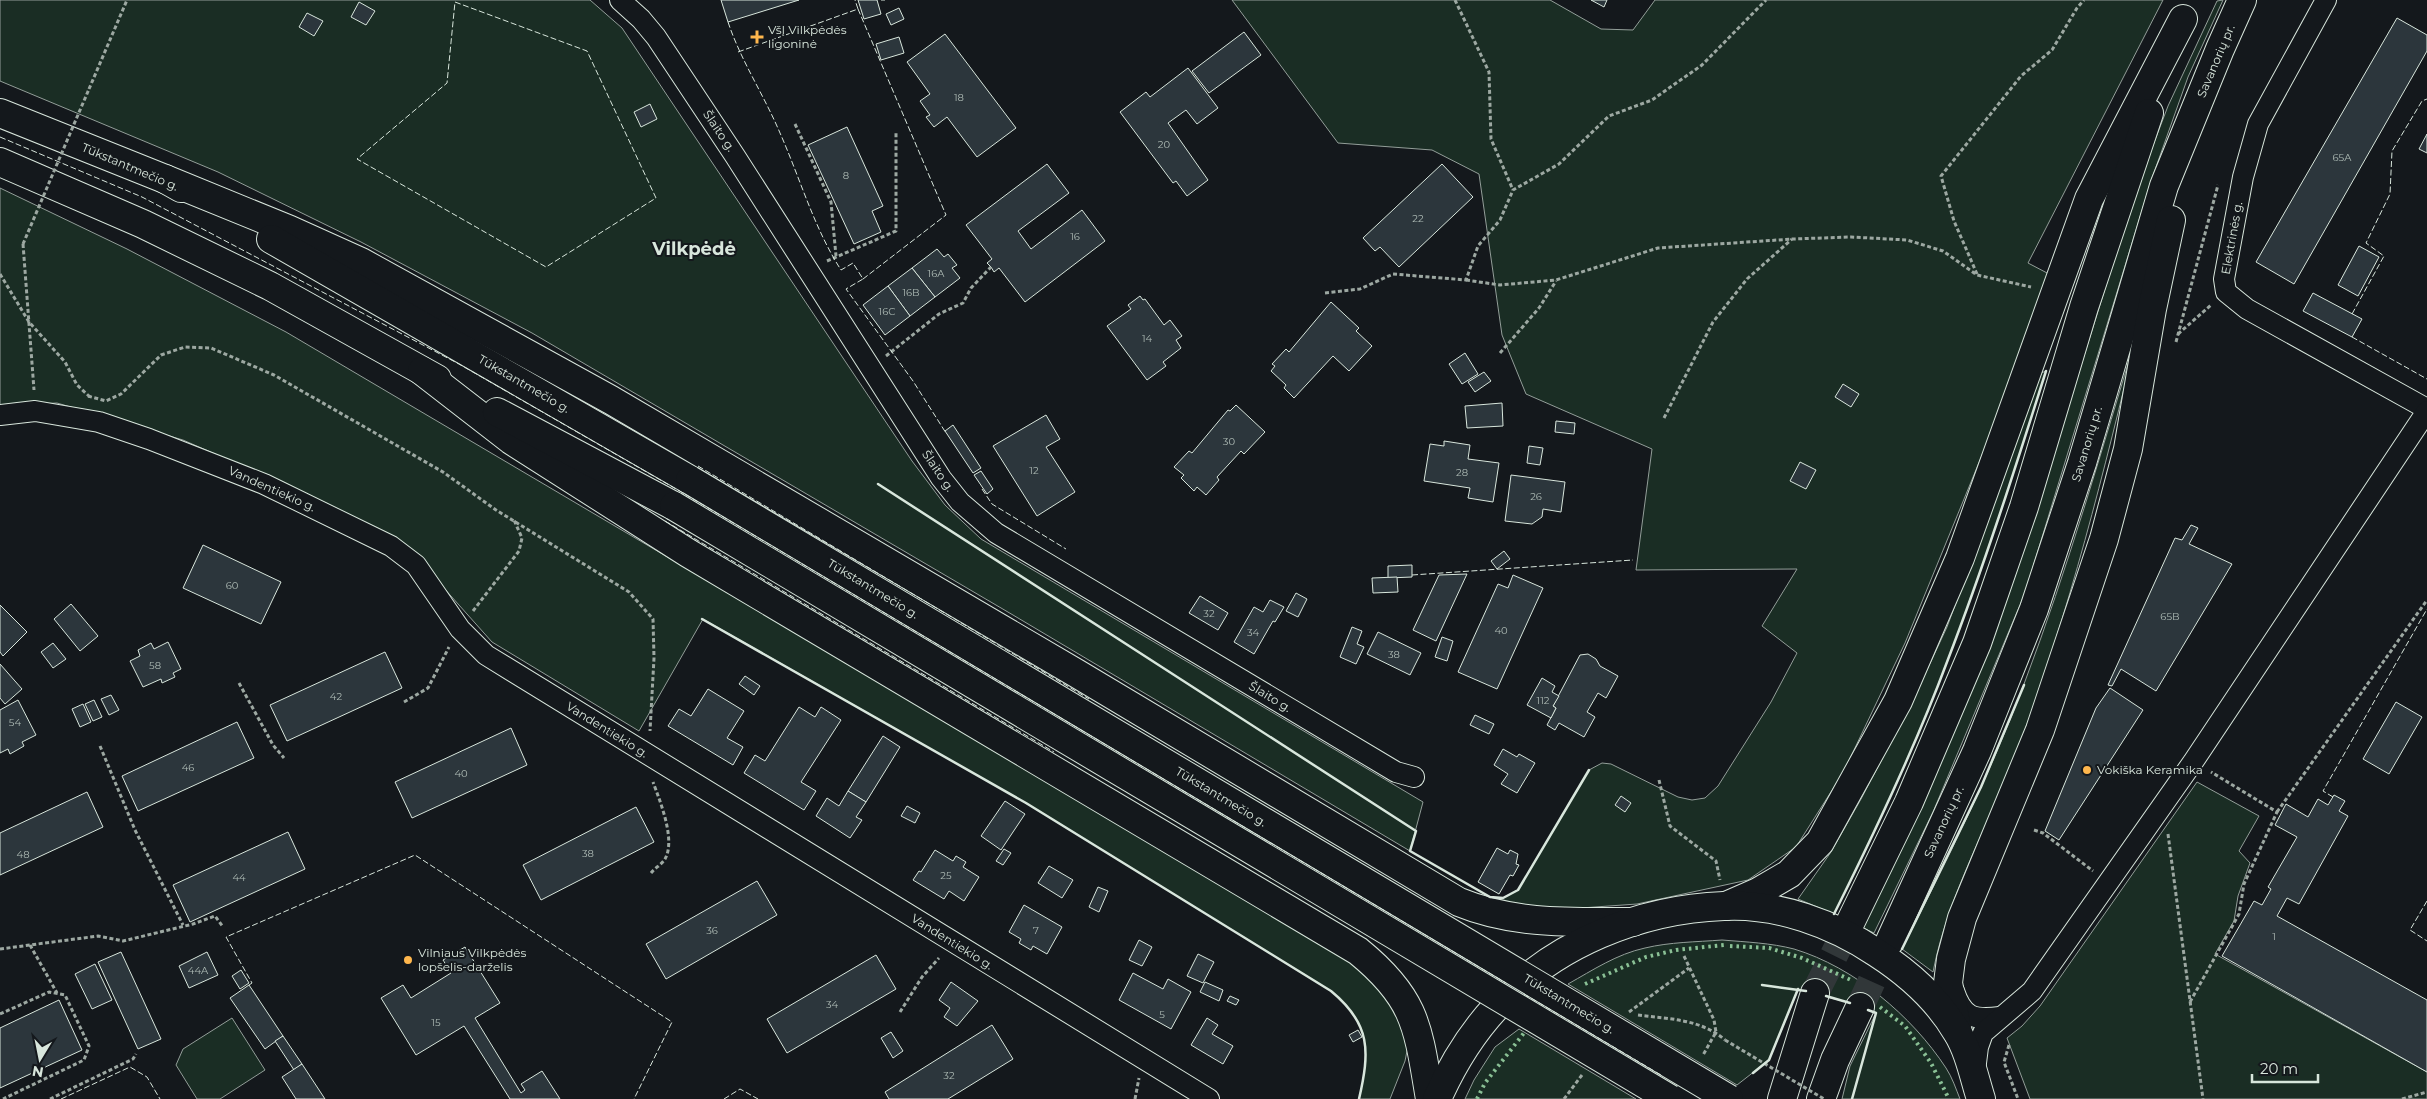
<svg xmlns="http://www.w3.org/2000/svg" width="2427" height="1099" font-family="Montserrat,sans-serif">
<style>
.green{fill:#1a2d24;stroke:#939e99}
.building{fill:#2c363c;stroke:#d8e6dc}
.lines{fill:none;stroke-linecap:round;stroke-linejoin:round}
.trunk-tunnel{stroke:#313739;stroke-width:28;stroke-dasharray:28 14;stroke-linecap:butt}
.minor-casing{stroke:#d8e6dc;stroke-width:22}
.trunk-casing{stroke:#d8e6dc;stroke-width:30}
.path{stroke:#9da8a2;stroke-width:3;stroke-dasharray:4 2.5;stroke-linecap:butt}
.minor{stroke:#14181c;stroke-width:20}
.trunk{stroke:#14181c;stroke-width:28}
.trunk-bridge-casing{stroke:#d8e6dc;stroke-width:30;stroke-linecap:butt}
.path-bridge{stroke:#9da8a2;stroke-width:3;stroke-dasharray:4 2.5;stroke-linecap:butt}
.trunk-bridge{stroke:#14181c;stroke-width:28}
.hedge{stroke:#8ac095;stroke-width:4;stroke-dasharray:2.5 4;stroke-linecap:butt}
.fence{stroke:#d8e6dc;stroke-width:1;stroke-dasharray:6 2.5;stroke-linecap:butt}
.wall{stroke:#d8e6dc;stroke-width:2.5}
.poi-dot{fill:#ffb74d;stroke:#14181c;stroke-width:2}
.labels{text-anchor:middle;stroke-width:4;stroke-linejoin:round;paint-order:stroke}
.number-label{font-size:10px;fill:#adbab4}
.poi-label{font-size:12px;fill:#d8e6dc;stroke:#14181c;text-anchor:start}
.street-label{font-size:12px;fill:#d8e6dc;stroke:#14181c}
.district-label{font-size:18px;font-weight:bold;fill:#d8e6dc;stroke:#14181c}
</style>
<rect width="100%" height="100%" fill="#14181c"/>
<g class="green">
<polygon points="0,0 590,0 622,28 912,461 945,505 981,539 1423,802 1410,851 1013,615 532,333 361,242 218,172 0,81"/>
<polygon points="1232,0 1550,0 1601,29 1633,30 1655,0 2163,0 2028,263 2049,274 1987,443 1905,643 1843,773 1796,847 1748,880 1637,904 1553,910 1509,903 1495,898 1503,898 1518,890 1589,770 1602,763 1611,764 1678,797 1692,800 1705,798 1718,786 1771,702 1797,653 1762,626 1797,569 1636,570 1652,449 1526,394 1502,335 1479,174 1432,150 1338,143"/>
<polygon points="2223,0 2188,77 2151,181 2025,593 1933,812 1874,933 1861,927 1891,871 1947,748 2016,573 2136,190 2168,106 2217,1"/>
<path d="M0,188L127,249L286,332L1349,959L1390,996L1408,1046L1405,1061L1390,1099H1359C1370,1051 1371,1024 1331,991L1026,803L703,619L639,731L492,642L434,577L247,468L183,440L57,403L0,406Z"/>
<path d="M2138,331C2104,471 2070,611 2019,746C1991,821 1948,894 1933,972L1902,949C1946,862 1990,775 2024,684C2068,568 2102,449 2138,331Z"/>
<path d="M2046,371C2015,469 1984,566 1947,662C1915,748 1875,832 1834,914L1798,899L1831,852L1861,799L1911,704L1947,627L2041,373Z"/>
<polygon points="2197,782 2259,816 2239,851 2250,863 2238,896 2234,921 2215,954 2427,1072 2427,1099 2030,1099 2007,1038 2022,1026 2040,1006"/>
<path d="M1722,940C1746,942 1771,943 1794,949C1854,967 1912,1016 1946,1068C1952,1077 1956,1089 1960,1099H1842L1850,1066L1876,1013L1847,1002L1798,990L1769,1060L1737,1085L1568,984C1593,970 1617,954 1645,948C1670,942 1696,942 1722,940Z"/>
<polygon points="232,1018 265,1070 220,1099 197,1099 176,1065 183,1049"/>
<polygon points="1519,1029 1636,1099 1465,1099 1474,1080 1495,1047"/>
</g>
<g class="building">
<polygon points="721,0 799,0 728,22"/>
<polygon points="858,0 877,0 881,14 864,19"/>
<polygon points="1591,0 1607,0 1604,7"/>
<polygon points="359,2 375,11 366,25 351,17"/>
<polygon points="899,8 904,19 891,25 886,14"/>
<polygon points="307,13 323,21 314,36 299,27"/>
<polygon points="2397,18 2427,35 2427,51 2294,284 2256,262"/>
<polygon points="1244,32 1261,55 1209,93 1192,71"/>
<polygon points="945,34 1016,128 977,157 947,117 934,127 926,117 930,115 920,101 930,94 907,62"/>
<polygon points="899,37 904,53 881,60 876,44"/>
<polygon points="1188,68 1218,108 1197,124 1186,110 1168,123 1208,180 1187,196 1176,181 1173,183 1120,112 1146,92 1150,97"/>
<polygon points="650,104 657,119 641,127 634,112"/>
<polygon points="847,127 883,206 872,211 881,232 854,244 808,145"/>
<polygon points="2427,134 2427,153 2419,149"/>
<polygon points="1047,164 1069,193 1018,231 1031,249 1082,210 1105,241 1025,302 999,268 994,272 991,267 987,263 992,259 966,225"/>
<polygon points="1442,164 1473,197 1399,267 1380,247 1375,251 1363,238"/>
<polygon points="2359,246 2379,257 2358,296 2338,285"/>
<polygon points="937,249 944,257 948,254 957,265 952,268 960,278 935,297 912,268"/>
<polygon points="912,268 935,297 910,316 888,286"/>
<polygon points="888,286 910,316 885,335 863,305"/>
<polygon points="2313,293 2362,319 2352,337 2303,311"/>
<polygon points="1140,296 1143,300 1145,299 1164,325 1170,320 1182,336 1176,340 1181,348 1163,362 1166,366 1147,380 1107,326 1131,309 1128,305"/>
<polygon points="1331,302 1359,328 1356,331 1372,346 1349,371 1333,356 1294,398 1284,388 1286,385 1271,371 1275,366 1272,364 1286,349 1289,352"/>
<polygon points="1465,353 1478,374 1462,384 1449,364"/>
<polygon points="1484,372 1491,381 1475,392 1468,382"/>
<polygon points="1843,384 1859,394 1851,407 1835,397"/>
<polygon points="1502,403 1503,426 1467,428 1465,406"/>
<polygon points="1236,405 1265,432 1244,454 1241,451 1217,477 1219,480 1206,495 1197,487 1194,491 1181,478 1184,475 1174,467 1189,451 1192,453 1228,410 1230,411"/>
<polygon points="1046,415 1060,439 1046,447 1075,492 1037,516 993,446"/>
<polygon points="1556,421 1575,423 1574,434 1555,432"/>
<polygon points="953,425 981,468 973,473 945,431"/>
<polygon points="1444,441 1470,445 1468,459 1499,463 1493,502 1468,498 1470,488 1424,481 1430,444 1444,446"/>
<polygon points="1529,446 1543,448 1540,465 1527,463"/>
<polygon points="1800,462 1816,470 1806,489 1790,481"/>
<polygon points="981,471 993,489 987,494 974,475"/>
<polygon points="1511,475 1565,482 1561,512 1543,509 1542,517 1532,524 1505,521"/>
<polygon points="2191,525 2198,528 2189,544 2232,564 2156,691 2121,669 2112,686 2108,685 2175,538 2182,540"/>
<polygon points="203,545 281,582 261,624 183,588"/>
<polygon points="1504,551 1510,559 1497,569 1491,561"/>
<polygon points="1412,565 1412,577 1388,578 1388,566"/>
<polygon points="1467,574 1436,641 1413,630 1439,575"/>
<polygon points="1513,575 1543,588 1497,689 1458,672 1498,584 1508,588"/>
<polygon points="1397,577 1398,592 1373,593 1372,578"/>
<polygon points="1296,593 1307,599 1298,617 1286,611"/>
<polygon points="1200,596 1228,613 1218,630 1189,613"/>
<polygon points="1270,600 1284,607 1275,622 1273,621 1254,654 1234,642 1254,607 1263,612"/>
<polygon points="71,604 98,636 80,651 54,619"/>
<polygon points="0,605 27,632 3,656 0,652"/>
<polygon points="1352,627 1362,631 1357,644 1364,647 1356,664 1340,657"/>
<polygon points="1378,632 1421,653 1410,675 1367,654"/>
<polygon points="1442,637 1453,641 1447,661 1435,657"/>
<polygon points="168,642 181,669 173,673 175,677 162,683 161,679 143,687 130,661 140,656 138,650 151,643 154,649"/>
<polygon points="53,643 66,659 53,668 41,652"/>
<polygon points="385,652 402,688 287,741 270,705"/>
<polygon points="1588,654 1596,659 1600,666 1618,676 1606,698 1598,693 1587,712 1595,717 1584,737 1559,723 1555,730 1547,725 1556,708 1553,706 1580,655"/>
<polygon points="0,664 22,689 5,704 0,698"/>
<polygon points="745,676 760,686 754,695 739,684"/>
<polygon points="1542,678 1555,686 1552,692 1559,696 1553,706 1556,708 1551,718 1527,705"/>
<polygon points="2110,688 2143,710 2059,840 2045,831 2096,708"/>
<polygon points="708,689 744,711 727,738 743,747 733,765 668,726 679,709 691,716"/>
<polygon points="111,695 119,710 109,715 101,699"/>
<polygon points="18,700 36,735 22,742 24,746 10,754 8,749 0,753 0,710"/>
<polygon points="94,700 102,717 93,721 85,704"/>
<polygon points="2396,702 2422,717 2389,774 2363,759"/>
<polygon points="83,704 91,722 80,727 72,709"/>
<polygon points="799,707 815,717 821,707 841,720 801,782 816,791 804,810 744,773 755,755 765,761"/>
<polygon points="1475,715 1494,724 1489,734 1470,725"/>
<polygon points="237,722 254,758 138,811 122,776"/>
<polygon points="511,728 527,765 412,818 395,782"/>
<polygon points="883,736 900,747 866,802 848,791"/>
<polygon points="1503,749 1517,757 1519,754 1535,763 1517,793 1501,784 1508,774 1494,765"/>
<polygon points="848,791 866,802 856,817 862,820 850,838 816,816 827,798 839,806"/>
<polygon points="87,792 103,827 0,875 0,833"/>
<polygon points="2334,795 2345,801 2339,811 2348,816 2299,904 2287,898 2277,916 2427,1000 2427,1072 2222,956 2254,901 2262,905 2271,889 2268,887 2297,837 2275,825 2286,804 2308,817 2318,799 2328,805"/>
<polygon points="1621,796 1631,803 1625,812 1615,805"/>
<polygon points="1005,801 1025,814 1001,850 981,836"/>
<polygon points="907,806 920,813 915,823 901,816"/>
<polygon points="636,807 654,842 541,900 523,865"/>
<polygon points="288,832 305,869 190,922 173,885"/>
<polygon points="1497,848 1508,854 1510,850 1518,854 1516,864 1519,865 1513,876 1510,875 1499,894 1478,882"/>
<polygon points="1004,849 1011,853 1003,865 996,861"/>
<polygon points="935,850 953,861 956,856 966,862 963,867 979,877 964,901 949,891 944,899 913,880 919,871 921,872"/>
<polygon points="1049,866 1073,880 1062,898 1038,883"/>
<polygon points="757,881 777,915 666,979 646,944"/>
<polygon points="1098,887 1108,891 1099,912 1089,907"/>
<polygon points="1024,905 1062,927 1047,954 1033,946 1031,950 1019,943 1021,939 1009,932"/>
<polygon points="1139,940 1152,947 1142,966 1129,960"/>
<polygon points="465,947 500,1003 475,1018 521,1093 525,1090 521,1084 542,1071 560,1099 510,1099 464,1026 416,1055 381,998 403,985 411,998 451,973 443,960"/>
<polygon points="121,952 161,1039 138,1049 98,962"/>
<polygon points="207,952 218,975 189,988 179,966"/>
<polygon points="1198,954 1214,962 1203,983 1187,976"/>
<polygon points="876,955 896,989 787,1053 767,1019"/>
<polygon points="95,964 112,1000 92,1009 75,974"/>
<polygon points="241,970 249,983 240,989 232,976"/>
<polygon points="1133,973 1163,989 1168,979 1191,992 1171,1029 1119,1000"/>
<polygon points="951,982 978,1001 957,1026 944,1017 950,1008 939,1000"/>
<polygon points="1205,982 1223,990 1219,1001 1200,992"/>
<polygon points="249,985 283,1036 265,1049 230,998"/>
<polygon points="1230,996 1239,1000 1236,1005 1227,1001"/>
<polygon points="59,1000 82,1050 0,1088 0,1028"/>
<polygon points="1207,1018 1218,1025 1212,1034 1233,1046 1223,1064 1191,1045"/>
<polygon points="992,1025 1013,1059 948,1099 889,1099 885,1092"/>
<polygon points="1358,1030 1362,1037 1353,1042 1349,1035"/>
<polygon points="891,1032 903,1051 893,1058 881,1038"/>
<polygon points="283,1036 302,1064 294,1070 275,1041"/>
<polygon points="302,1064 325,1099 296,1099 282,1077"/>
</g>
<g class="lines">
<g class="trunk-tunnel">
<polyline points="1815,993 1851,921"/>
<polyline points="1860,1007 1890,941"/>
</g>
<defs>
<g id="minor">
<polyline points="620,0 641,19 656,37 735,156 941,478 960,502 996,533 1396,772 1414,777"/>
<polyline points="2326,0 2258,124 2243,177 2224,279 2226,292 2247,309 2427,409"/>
<polyline points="0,415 35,411 99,422 149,439 264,484 391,546 416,565 460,629 486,655 1209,1099"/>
<path d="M1954,991C1963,1018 1974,1020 2000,1017"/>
<polyline points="1975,1071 1978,1047 1983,1033 2032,991 2193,762 2427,411"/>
</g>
<g id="trunk">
<polyline points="0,113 165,179 181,188"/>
<polyline points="0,162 143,224 270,286 437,379"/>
<path d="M165,179L290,230L361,262L611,400L1076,673L1459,902C1515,925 1573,922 1633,922"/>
<polyline points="271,239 690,480"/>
<path d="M422,371L511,440L688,553L1358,951C1417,999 1418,1028 1430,1099"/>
<polyline points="497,412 674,506"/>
<polyline points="1726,906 1758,892 1789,874 1820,842 1898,701 1960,558 2089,199 2183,19"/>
<polyline points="1851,921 1909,802 1977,643 2024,507 2084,307 2149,113"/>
<polyline points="1890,941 1977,751 2034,609 2082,463 2164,186 2220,49 2242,0"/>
<polyline points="1958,1033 1948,983 1951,959 1962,918 2040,730 2104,539 2128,449 2152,309 2171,220"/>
<path d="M1437,1099C1452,1065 1471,1034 1496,1007C1553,944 1640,909 1724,906C1777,903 1834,924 1877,953C1908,973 1938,1000 1957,1032C1969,1051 1974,1077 1981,1099"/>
<polyline points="1782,1099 1815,993"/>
<polyline points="1821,1099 1835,1060 1860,1007"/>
</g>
</defs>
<use href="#minor" class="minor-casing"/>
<use href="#trunk" class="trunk-casing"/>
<g class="path">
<polyline points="1455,0 1489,72 1491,139 1513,190"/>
<polyline points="89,89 127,0"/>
<polyline points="795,124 831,202 836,256"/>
<polyline points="23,244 34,390"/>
<polyline points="827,261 896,231 896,131"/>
<polyline points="0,274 29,322 65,362 77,385 90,397"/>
<polyline points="1977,274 1954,221 1941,176 2021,76 2052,50 2077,8 2084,0"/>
<polyline points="1466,280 1500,285 1556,280 1658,248 1793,239 1851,237 1907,240 1943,251 1977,275 2031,287"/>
<polyline points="1325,293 1360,289 1393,274 1466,280 1478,246 1500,220 1513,190 1559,164 1609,116 1652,100 1702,65 1766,0"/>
<polyline points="2178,334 2211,305"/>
<polyline points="2176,342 2218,185"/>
<polyline points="1500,353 1539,308 1556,281"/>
<polyline points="886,356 939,314 963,303 971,288 991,267"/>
<polyline points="88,396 106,401 121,394 161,355 185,347 211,348 274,375 443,472 496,510 629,592 653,619 654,658 650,731"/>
<polyline points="1664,418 1713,322 1747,279 1792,239"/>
<polyline points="473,611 519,551 522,538 514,520"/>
<polyline points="239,683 273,745 284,758"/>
<polyline points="404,702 428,688 449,647"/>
<polyline points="100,746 135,830 183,925"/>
<polyline points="1659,780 1670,826 1716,861 1720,880"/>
<polyline points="2277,812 2427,600"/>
<polyline points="2034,830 2043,833 2093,871"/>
<polyline points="2168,834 2203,1099"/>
<path d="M651,873C655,868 662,864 665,859C676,840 660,801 653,782"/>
<polyline points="30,945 57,993"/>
<polyline points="0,949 98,936 123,941 193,924 215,916 223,927"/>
<polyline points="1684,956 1714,1020 1716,1032 1703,1055"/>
<polyline points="2190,1002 2239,914 2244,884 2277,812 2211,772"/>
<polyline points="900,1012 922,977 939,958"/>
<polyline points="1629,1012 1689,968"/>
<polyline points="0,1014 49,992 65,995 89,1046 84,1060 3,1099"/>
<path d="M1638,1015C1669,1019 1701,1019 1725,1040"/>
<polyline points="2009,1045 2004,1062 2018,1099"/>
<polyline points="50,1099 133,1059 136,1054"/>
<polyline points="1135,1099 1139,1078"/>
<polyline points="1564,1099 1582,1075"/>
<polyline points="2402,1099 2427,1092"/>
</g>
<use href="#minor" class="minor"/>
<use href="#trunk" class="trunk"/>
<defs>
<g id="trunk-bridge">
<polyline points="690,480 1729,1099"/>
<polyline points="674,506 1670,1099"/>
</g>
</defs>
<use href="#trunk-bridge" class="trunk-bridge-casing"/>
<g class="path-bridge">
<polyline points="23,244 89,89"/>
<polyline points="1725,1040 1824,1099"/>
</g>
<use href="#trunk-bridge" class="trunk-bridge"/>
<g class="hedge">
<polyline points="1730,946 1769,948 1802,958 1851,980"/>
<polyline points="1585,984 1646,957 1676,950 1724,945"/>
<polyline points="1880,1007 1905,1026 1931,1063 1949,1099"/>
<polyline points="1477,1099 1485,1083 1524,1033"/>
</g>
<g class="fence">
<polyline points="881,0 885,0"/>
<polygon points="455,2 587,51 656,198 546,267 357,159 447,83"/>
<polyline points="858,9 946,215 863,279"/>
<path d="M728,22C741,61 764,95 780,133C800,178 814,228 841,270L853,263L863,279L846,289L913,381L946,433"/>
<polyline points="738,52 858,9 855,0"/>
<polyline points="0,137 142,197 459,364 683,493 1506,983"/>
<polyline points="2352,314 2384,256 2366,243 2390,194 2392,151 2422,101 2427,99"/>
<polyline points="2352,337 2427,379"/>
<polyline points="698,466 1089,699"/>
<polyline points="982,489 992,504 1066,549"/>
<polyline points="665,521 1054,752"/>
<polyline points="1412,575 1633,560"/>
<polyline points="2333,797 2323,791 2427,609"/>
<polyline points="2427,901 2410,930 2427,941"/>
<polyline points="249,985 252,983 226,937 415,855 672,1022 634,1099"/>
<polyline points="1524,994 1661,1075"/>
<polyline points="61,1099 130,1067 147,1077 160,1099"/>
<polyline points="724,1099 740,1089 758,1099"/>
</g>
<g class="wall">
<polyline points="878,484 1416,831 1410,851 1490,897 1503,898 1518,890 1589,770"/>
<path d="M702,619L1026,803L1331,991C1371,1024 1370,1051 1359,1099"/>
<path d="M1834,914C1875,832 1915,748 1947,662C1984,566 2015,469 2046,371"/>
<polyline points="1902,949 1981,787 2024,685"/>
<polyline points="1762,985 1806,991"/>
<polyline points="1826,996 1850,1003"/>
<polyline points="1753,1073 1769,1060 1798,989"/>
<polyline points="1852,1099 1876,1013 1868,1010"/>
</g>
</g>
<g class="poi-dot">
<path d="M754.5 29.5h5v5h5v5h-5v5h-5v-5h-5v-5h5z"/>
<circle cx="2087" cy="770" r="5"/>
<circle cx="408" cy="960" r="5"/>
</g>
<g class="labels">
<g class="number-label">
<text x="959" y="101">18</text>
<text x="1164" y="148">20</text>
<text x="2342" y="161">65A</text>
<text x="846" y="179">8</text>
<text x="1418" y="222">22</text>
<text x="1075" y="240">16</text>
<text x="936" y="277">16A</text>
<text x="911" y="296">16B</text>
<text x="887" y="315">16C</text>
<text x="1147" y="342">14</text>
<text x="1229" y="445">30</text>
<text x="1034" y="474">12</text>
<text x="1462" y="476">28</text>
<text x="1536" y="500">26</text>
<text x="232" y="589">60</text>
<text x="1209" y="617">32</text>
<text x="2170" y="620">65B</text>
<text x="1501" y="634">40</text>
<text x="1253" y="636">34</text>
<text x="1394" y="658">38</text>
<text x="155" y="669">58</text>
<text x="336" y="700">42</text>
<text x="1543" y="704">112</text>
<text x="15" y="726">54</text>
<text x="188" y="771">46</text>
<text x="461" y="777">40</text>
<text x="588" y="857">38</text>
<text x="23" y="858">48</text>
<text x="946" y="879">25</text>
<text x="239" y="881">44</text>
<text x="712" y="934">36</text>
<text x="1036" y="934">7</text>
<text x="2274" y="940">1</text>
<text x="198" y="974">44A</text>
<text x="832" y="1008">34</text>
<text x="1162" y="1018">5</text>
<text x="436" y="1026">15</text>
<text x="949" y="1079">32</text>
</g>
<g class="poi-label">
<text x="768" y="34">VšĮ Vilkpėdės<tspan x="768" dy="14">ligoninė</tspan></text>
<text x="2097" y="774">Vokiška Keramika</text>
<text x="418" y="957">Vilniaus Vilkpėdės<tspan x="418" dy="14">lopšelis-darželis</tspan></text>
</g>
<g class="street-label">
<text transform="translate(2216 61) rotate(-67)" y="4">Savanorių pr.</text>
<text transform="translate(719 131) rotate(56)" y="4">Šlaito g.</text>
<text transform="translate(130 167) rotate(23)" y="4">Tūkstantmečio g.</text>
<text transform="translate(2232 238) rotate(-80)" y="4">Elektrinės g.</text>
<text transform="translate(524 384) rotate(30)" y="4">Tūkstantmečio g.</text>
<text transform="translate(2087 444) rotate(-73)" y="4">Savanorių pr.</text>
<text transform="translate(938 471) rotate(56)" y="4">Šlaito g.</text>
<text transform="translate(272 489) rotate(24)" y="4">Vandentiekio g.</text>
<text transform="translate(873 589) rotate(31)" y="4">Tūkstantmečio g.</text>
<text transform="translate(1270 697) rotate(31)" y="4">Šlaito g.</text>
<text transform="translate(607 730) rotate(32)" y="4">Vandentiekio g.</text>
<text transform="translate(1221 797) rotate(31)" y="4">Tūkstantmečio g.</text>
<text transform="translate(1944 822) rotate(-65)" y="4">Savanorių pr.</text>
<text transform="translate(952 942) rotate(32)" y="4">Vandentiekio g.</text>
<text transform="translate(1569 1004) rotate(31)" y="4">Tūkstantmečio g.</text>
</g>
<g class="district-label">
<text x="694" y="255">Vilkpėdė</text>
</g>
</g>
<g transform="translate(40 1059) rotate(190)" stroke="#14181c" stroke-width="4" paint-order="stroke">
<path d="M0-4L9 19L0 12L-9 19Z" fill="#d8e6dc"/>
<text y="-8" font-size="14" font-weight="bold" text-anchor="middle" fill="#d8e6dc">N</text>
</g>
<path d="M2252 1074v8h66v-8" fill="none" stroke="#d8e6dc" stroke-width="2.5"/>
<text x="2260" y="1074" font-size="15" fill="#d8e6dc" stroke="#14181c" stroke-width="4" paint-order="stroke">20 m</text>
</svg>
